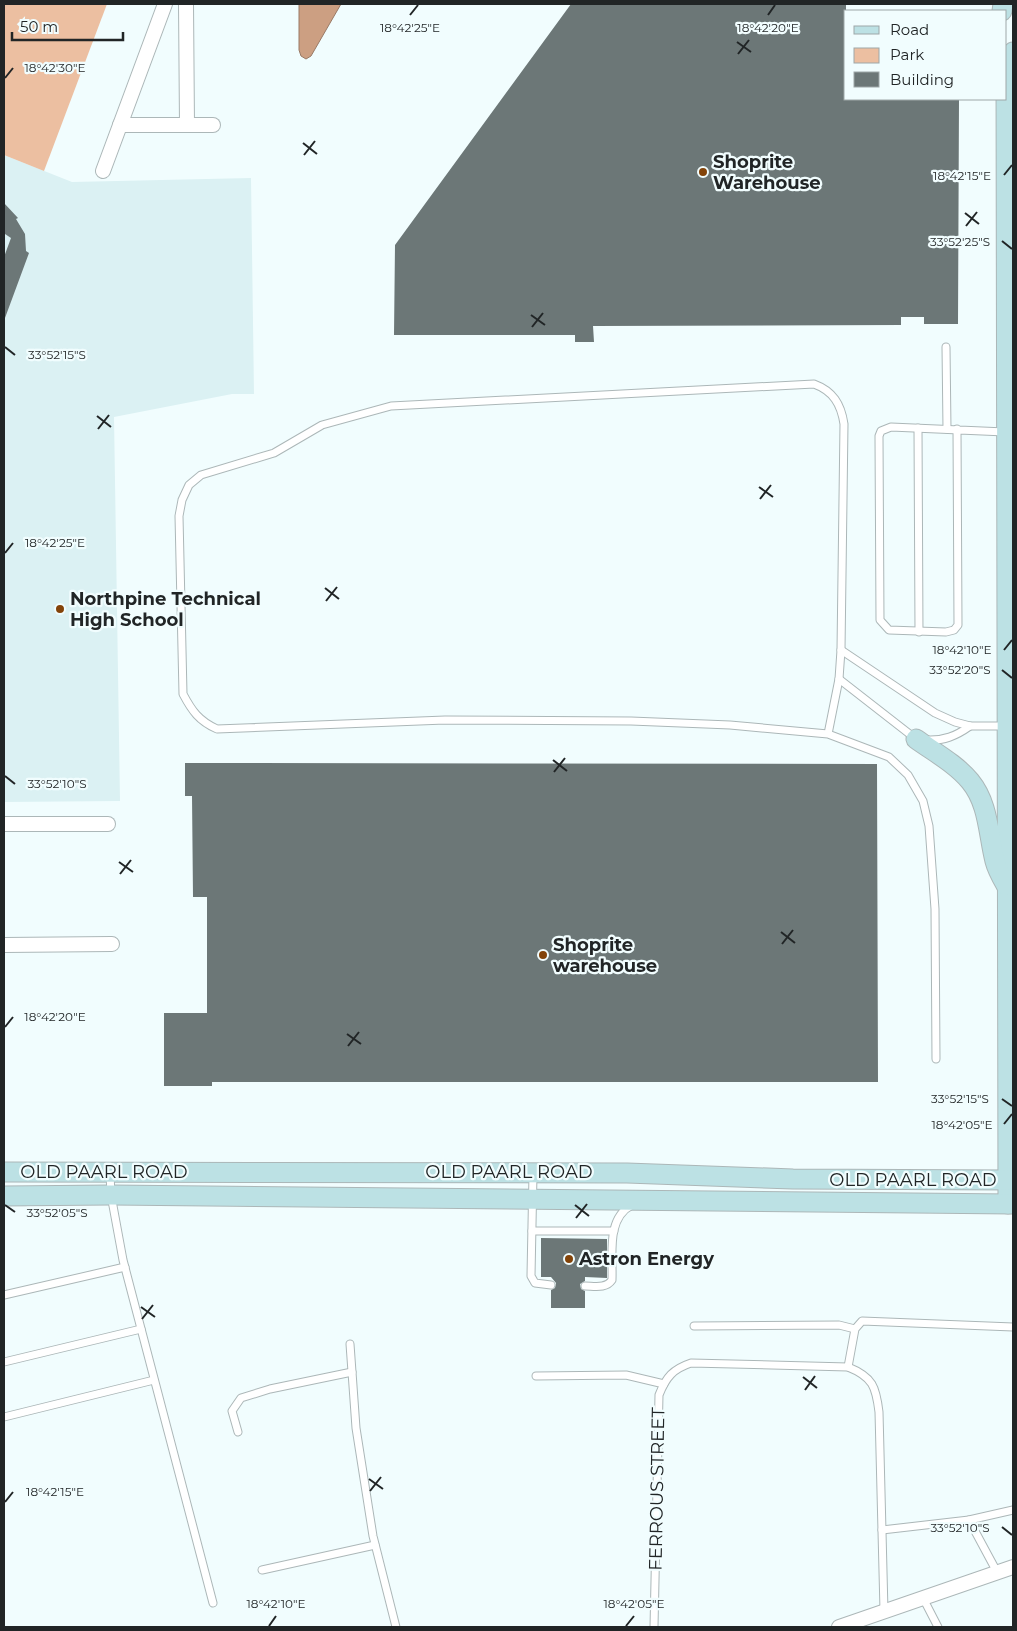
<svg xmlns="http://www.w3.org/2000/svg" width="1017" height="1631" font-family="Montserrat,sans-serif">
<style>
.built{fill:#dbf1f3}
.green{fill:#ecbfa1}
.water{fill:#cc9f82;stroke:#997a66}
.building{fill:#6c7777}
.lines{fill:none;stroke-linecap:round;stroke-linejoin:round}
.lane-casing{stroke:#acb7b8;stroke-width:9}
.street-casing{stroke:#acb7b8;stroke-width:16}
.secondary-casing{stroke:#acb7b8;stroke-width:21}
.lane{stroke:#fff;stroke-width:7}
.street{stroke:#fff;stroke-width:14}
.secondary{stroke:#bce1e4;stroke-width:19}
.ticks{fill:none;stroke:#212526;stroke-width:2}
.poi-dot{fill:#834309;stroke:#f1fdfe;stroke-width:2}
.labels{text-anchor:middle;stroke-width:4.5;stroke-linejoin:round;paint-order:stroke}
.poi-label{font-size:18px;font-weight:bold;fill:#212526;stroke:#f1fdfe;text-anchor:start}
.street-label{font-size:18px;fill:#212526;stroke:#f1fdfe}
.ticks-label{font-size:12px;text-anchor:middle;fill:#212526;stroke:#f1fdfe;stroke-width:4.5;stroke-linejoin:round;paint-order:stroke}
</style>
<rect width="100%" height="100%" fill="#f1fdfe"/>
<polygon class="built" points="4,155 72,182 251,178 254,394 232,394 114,417 120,801 4,802"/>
<polygon class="green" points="4,4 107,4 44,171 4,155"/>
<polygon class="water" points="299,4 341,4 311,56 306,59 301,56 299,50"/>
<g class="building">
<polygon points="571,4 846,4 846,99 959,99 958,324 924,324 924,317 901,317 901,325 593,326 594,342 575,342 575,335 394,335 395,245"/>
<polygon points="4,203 18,218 16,219 25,234 26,251 29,253 5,318 4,257 11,238 5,234 4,236"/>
<polygon points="185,763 877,764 878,1082 212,1082 212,1086 164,1086 164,1013 207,1013 207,897 193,897 192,796 185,796"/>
<polygon points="541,1238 607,1239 607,1278 585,1277 585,1281 580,1284 581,1289 585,1291 585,1308 551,1308 551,1290 555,1288 556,1283 551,1277 541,1277"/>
</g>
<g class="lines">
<defs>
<g id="lane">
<polyline points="946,347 947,429"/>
<polyline points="918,428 919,632"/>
<polyline points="957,429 958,625 954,630 946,632 889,630 880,620 879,436 881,431 891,427 1005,432"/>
<polyline points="841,650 935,713 955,722 970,726 1007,726"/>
<polyline points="839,679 916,739"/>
<path d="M828,734L839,679L841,650L844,424C841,404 833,391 814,384L391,406L322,425L274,453L201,475L189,485L182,500L179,516L183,694C192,711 199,721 217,729L445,720L631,721L730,725L828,734L889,757L908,775L923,801L929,826L935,909L936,1059"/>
<path d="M926,740C944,741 956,736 970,726"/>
<polyline points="110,1174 111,1195 123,1260 213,1603"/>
<polyline points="533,1174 531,1276 535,1283 551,1285"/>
<polyline points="532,1231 614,1231"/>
<path d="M585,1286C594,1286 606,1289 612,1280C613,1255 606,1218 632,1205"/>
<polyline points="4,1295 125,1267"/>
<polyline points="694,1326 839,1325 855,1329"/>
<polyline points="350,1344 356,1428 373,1536 396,1627"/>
<polyline points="4,1362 141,1329"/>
<polyline points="848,1367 855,1329 862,1321 1013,1327"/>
<polyline points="536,1376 626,1375 664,1384"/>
<polyline points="4,1417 154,1380"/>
<polyline points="238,1432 232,1411 241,1398 270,1389 352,1372"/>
<polyline points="969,1520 1013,1510"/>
<polyline points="882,1530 969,1520 997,1572"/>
<polyline points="262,1570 375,1545"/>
<polyline points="923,1598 938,1627"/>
<path d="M654,1627L659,1395C666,1377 673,1369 691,1363L848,1367C873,1377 876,1387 879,1412L884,1611"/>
</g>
<g id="street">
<polyline points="186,4 187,125"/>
<polyline points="120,125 213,125"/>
<polyline points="103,171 165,4"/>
<polyline points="4,824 108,824"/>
<polyline points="4,945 112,944"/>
<polyline points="839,1627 1013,1567"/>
</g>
<g id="secondary">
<polyline points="1002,11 1003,4"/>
<polyline points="1006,74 1008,1204"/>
<polyline points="1006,77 1013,52"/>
<path d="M916,739C934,752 956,764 970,781C989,804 988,834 995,861C997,869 1002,878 1006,885"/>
<polyline points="4,1172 627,1173 793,1179 1013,1180"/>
<polyline points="4,1196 111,1195 1013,1204"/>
</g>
</defs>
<use href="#lane" class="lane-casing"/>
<use href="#street" class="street-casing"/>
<use href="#secondary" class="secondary-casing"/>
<use href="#lane" class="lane"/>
<use href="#street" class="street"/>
<use href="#secondary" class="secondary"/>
</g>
<path class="ticks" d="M410,15L418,5M768,15L775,5M737,42L751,52M738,54L749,40M5,78L13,68M303,143L317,154M304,155L315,141M1004,175L1012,165M965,213L979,224M966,226L977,212M1002,241L1012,249M531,315L545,325M532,327L543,313M5,347L15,355M97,416L111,427M98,429L109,415M759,487L773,497M760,499L771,485M5,553L13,543M325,588L339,599M326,601L337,587M1004,650L1012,640M1002,670L1012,678M553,760L567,771M554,772L565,758M5,776L15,784M119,862L133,872M120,874L131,860M781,932L795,943M782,944L793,930M5,1027L13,1017M347,1034L361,1044M348,1046L359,1032M1002,1099L1012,1106M1004,1124L1012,1114M5,1205L15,1212M575,1205L589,1216M576,1218L587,1204M141,1307L155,1317M142,1319L153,1305M803,1377L817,1388M805,1390L815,1376M369,1479L383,1489M370,1491L381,1477M5,1502L13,1492M1002,1527L1012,1535M269,1626L276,1616M626,1626L634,1616"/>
<g class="poi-dot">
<circle cx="703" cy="172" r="5"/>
<circle cx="60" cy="609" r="5"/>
<circle cx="543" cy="955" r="5"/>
<circle cx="569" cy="1259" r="5"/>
</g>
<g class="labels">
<g class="poi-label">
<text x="713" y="168">Shoprite<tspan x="713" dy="21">Warehouse</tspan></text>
<text x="70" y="605">Northpine Technical<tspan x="70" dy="21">High School</tspan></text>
<text x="553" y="951">Shoprite<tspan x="553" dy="21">warehouse</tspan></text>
<text x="579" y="1265">Astron Energy</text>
</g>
<g class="street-label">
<text x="104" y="1178">OLD PAARL ROAD</text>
<text x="509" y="1178">OLD PAARL ROAD</text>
<text x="913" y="1186">OLD PAARL ROAD</text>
<text transform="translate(657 1489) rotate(-89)" y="6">FERROUS STREET</text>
</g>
</g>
<g class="ticks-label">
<text x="410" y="32">18°42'25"E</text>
<text x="768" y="32">18°42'20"E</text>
<text x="55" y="72">18°42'30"E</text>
<text x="962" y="180">18°42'15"E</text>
<text x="960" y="246">33°52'25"S</text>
<text x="57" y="359">33°52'15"S</text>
<text x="55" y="547">18°42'25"E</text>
<text x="962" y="654">18°42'10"E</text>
<text x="960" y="674">33°52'20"S</text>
<text x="57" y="788">33°52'10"S</text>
<text x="55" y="1021">18°42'20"E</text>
<text x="960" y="1103">33°52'15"S</text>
<text x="962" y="1129">18°42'05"E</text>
<text x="57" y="1217">33°52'05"S</text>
<text x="55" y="1496">18°42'15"E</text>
<text x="960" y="1532">33°52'10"S</text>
<text x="276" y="1608">18°42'10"E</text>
<text x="634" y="1608">18°42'05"E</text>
</g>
<rect width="1017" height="1631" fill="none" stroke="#212526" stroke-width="10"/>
<rect x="844" y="10" width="162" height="90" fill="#f1fdfe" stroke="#9ea7a8"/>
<rect x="854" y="26" width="25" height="8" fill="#bce1e4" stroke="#9ea7a8"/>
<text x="890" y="35" font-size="15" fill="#212526">Road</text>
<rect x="854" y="48" width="25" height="15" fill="#ecbfa1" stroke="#9ea7a8"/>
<text x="890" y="60" font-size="15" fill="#212526">Park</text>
<rect x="854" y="72" width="25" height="15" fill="#6c7777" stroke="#9ea7a8"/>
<text x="890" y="85" font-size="15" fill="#212526">Building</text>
<path d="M12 32v8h111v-8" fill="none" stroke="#212526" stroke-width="2.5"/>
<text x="20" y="32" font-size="15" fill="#212526" stroke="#f1fdfe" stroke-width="4" paint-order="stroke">50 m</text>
</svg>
